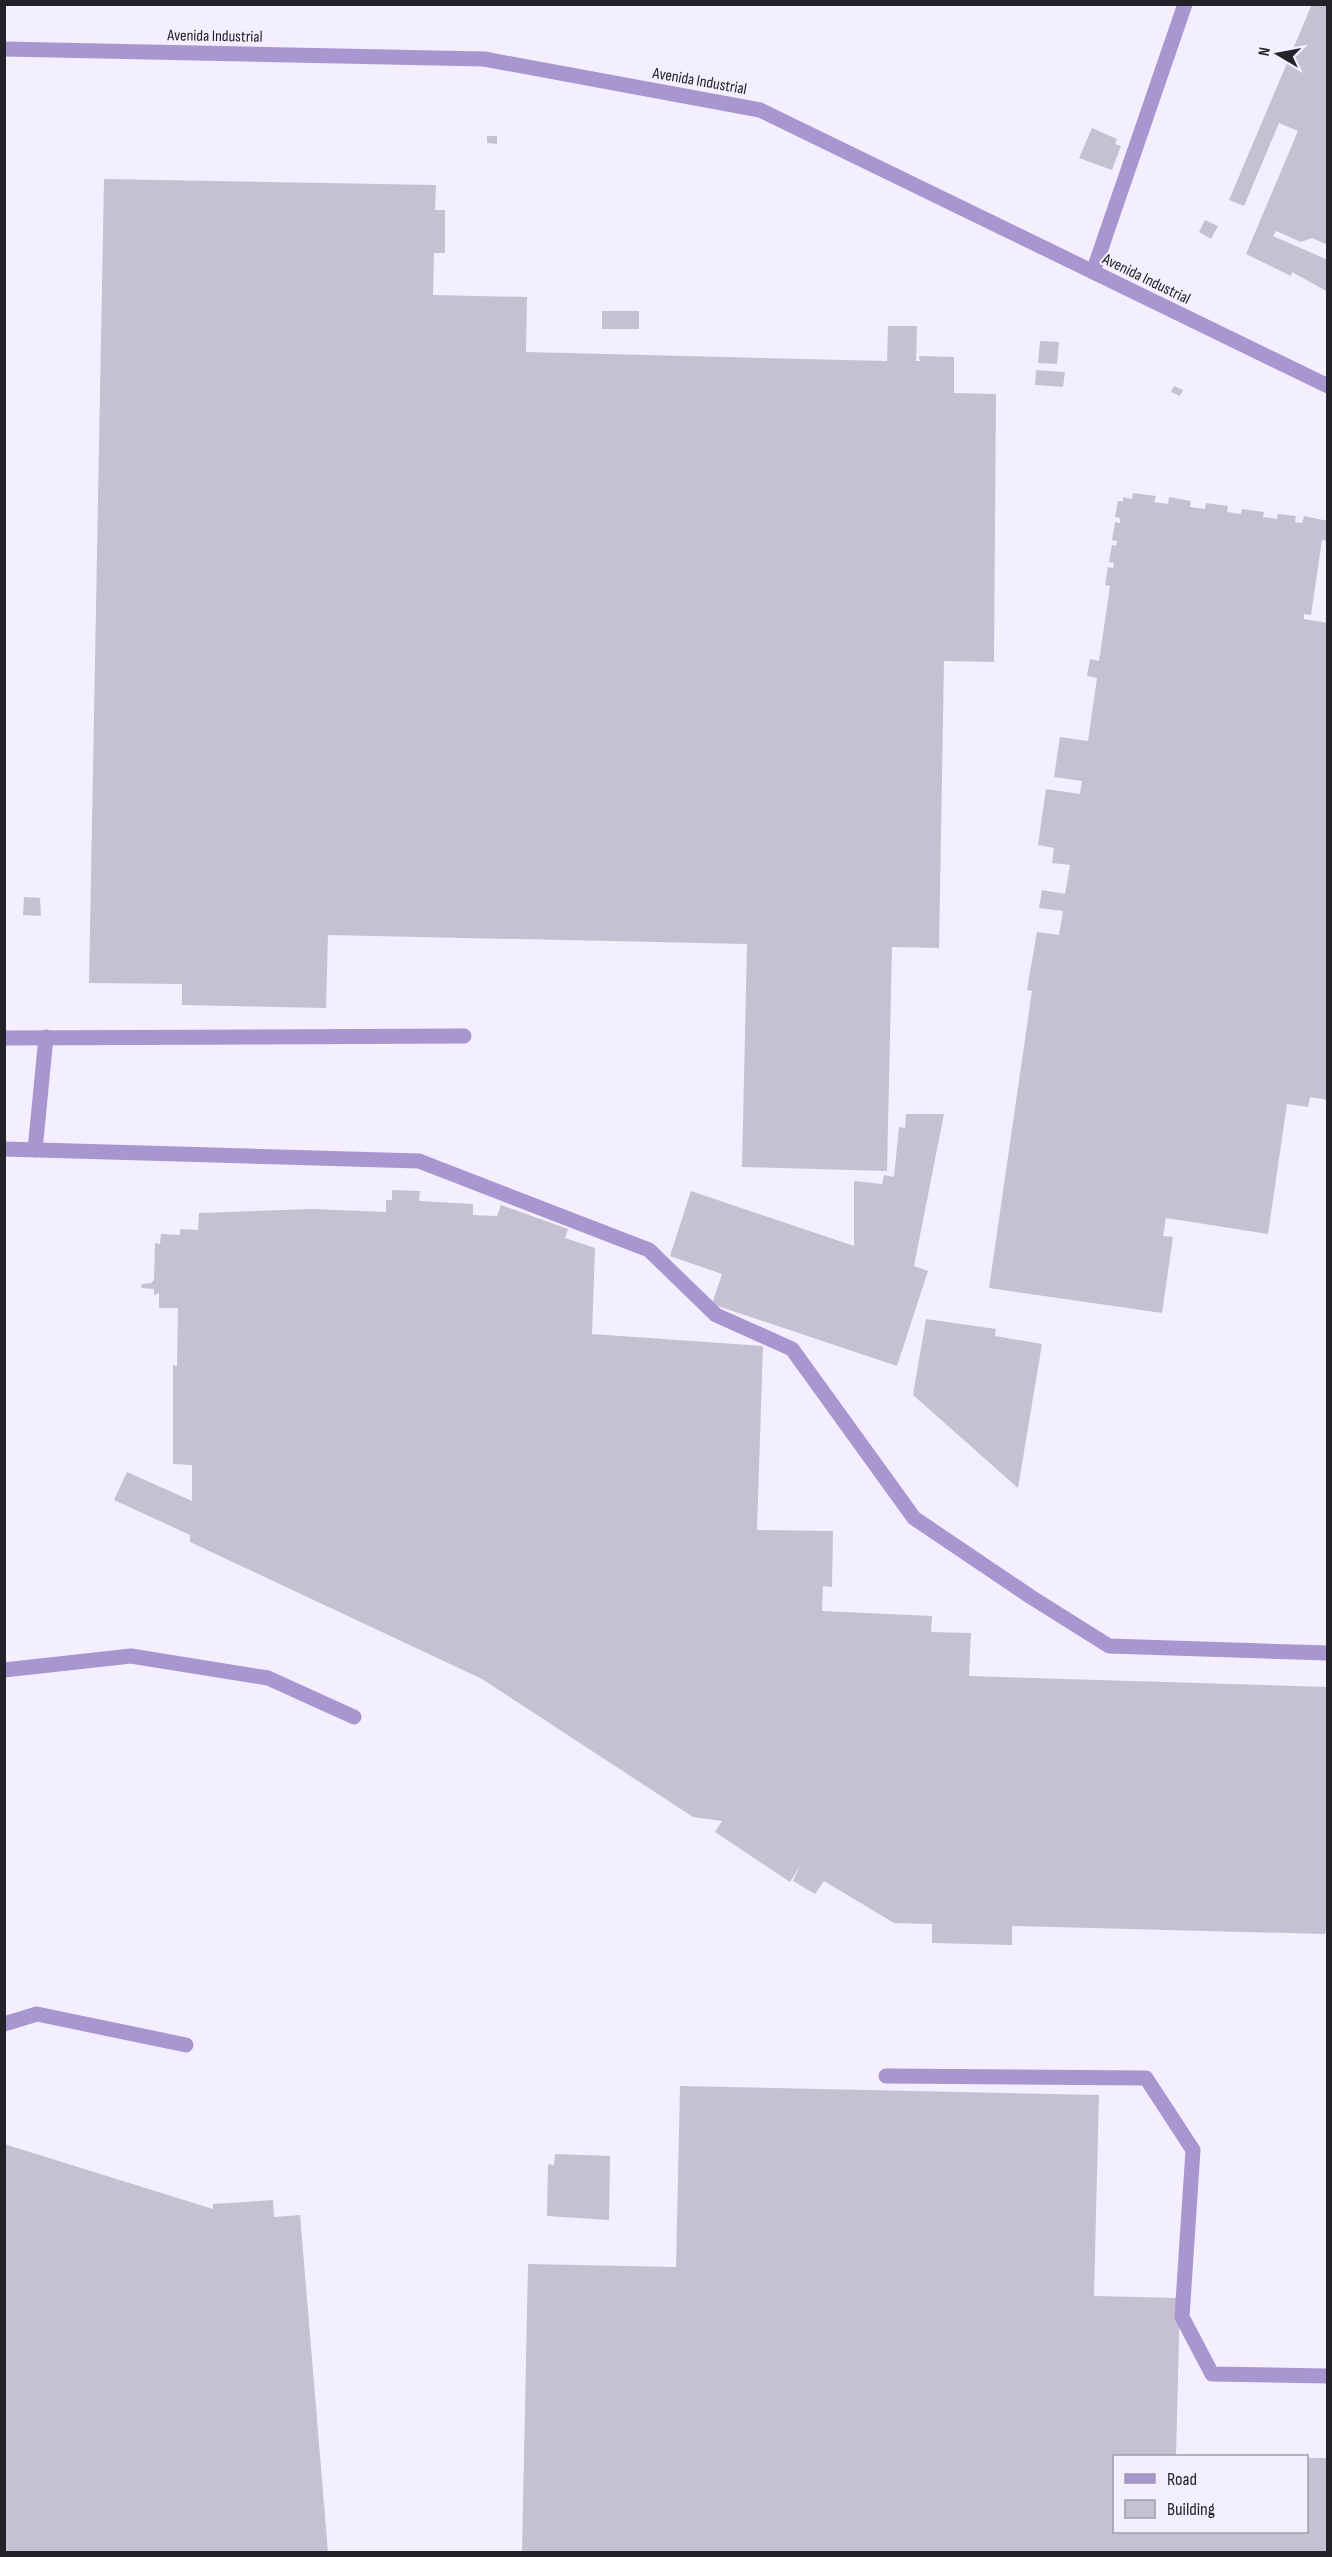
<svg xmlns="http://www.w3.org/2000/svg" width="1332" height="2557" font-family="'Sofia Sans Condensed',sans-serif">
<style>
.building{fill:#c5c1d2}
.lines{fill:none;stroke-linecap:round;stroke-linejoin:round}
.minor{stroke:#a796cf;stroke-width:15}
.labels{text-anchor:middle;stroke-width:4.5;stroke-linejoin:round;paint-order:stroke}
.street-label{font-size:16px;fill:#232228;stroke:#f3effe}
</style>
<rect width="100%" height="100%" fill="#f3effe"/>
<g class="building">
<polygon points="1312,4 1328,4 1328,245 1312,238 1301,242 1276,231 1273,236 1328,260 1328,292 1292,272 1291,276 1246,254 1298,131 1279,123 1244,206 1229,200"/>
<polygon points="1092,128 1117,139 1115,144 1121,146 1112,170 1079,158"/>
<polygon points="487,136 497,136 497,144 487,143"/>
<polygon points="104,179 436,185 435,210 445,210 445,253 434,253 433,295 527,297 526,352 887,361 888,326 917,326 916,361 920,361 919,356 954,357 954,393 996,394 994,662 944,661 939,948 892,947 887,1171 742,1167 747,944 328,935 326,1008 182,1005 182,984 89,983"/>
<polygon points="1205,220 1218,226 1211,239 1199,232"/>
<rect x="602" y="311" width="37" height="18"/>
<polygon points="1040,341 1059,342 1057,364 1038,363"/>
<polygon points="1036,370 1065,372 1063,387 1035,385"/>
<polygon points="1174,386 1183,390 1180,396 1171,392"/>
<polygon points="1133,493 1156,496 1154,502 1168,504 1169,497 1191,501 1190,507 1205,509 1206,503 1228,506 1227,512 1241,514 1242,509 1264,512 1263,517 1277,519 1278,514 1296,516 1295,522 1302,523 1304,516 1328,521 1328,541 1322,540 1311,615 1304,614 1304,619 1328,623 1328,1100 1310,1097 1308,1107 1287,1104 1268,1234 1166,1218 1163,1236 1173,1237 1162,1313 989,1288 1032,991 1027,990 1037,932 1059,935 1063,911 1039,908 1042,890 1065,894 1070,865 1052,863 1054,848 1038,845 1046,789 1080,794 1082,781 1054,777 1060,737 1088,741 1097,678 1087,676 1090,659 1099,661 1110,586 1105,585 1108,567 1113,568 1114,563 1109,562 1112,545 1116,546 1117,541 1112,540 1115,522 1120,523 1120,518 1115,517 1118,501 1123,501 1123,497 1132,499"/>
<polygon points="24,897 40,898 41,916 23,915"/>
<polygon points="906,1114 944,1114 914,1266 928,1271 897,1366 712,1304 722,1274 670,1256 691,1191 854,1246 854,1181 882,1184 884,1175 894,1177 899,1127 905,1128"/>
<polygon points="392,1190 420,1191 419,1201 473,1204 473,1215 497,1216 501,1205 568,1229 565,1238 595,1248 592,1334 763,1346 757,1530 833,1531 832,1587 823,1586 822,1611 932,1616 931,1632 971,1633 969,1676 1328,1687 1328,1916 1325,1934 1012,1926 1012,1945 932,1943 932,1924 894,1923 824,1881 815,1894 793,1881 800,1866 790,1882 715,1832 722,1821 693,1817 482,1679 190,1542 190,1535 114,1500 127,1472 192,1501 192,1465 173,1464 173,1365 177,1366 178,1308 159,1308 159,1293 154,1295 154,1289 141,1288 142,1284 151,1283 154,1280 155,1243 160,1244 161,1234 180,1235 180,1229 198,1230 199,1213 312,1209 386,1212 386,1200 392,1200"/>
<polygon points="926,1319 996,1329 995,1336 1042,1344 1018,1488 913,1395"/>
<polygon points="680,2086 1099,2095 1094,2296 1180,2298 1176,2456 1114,2456 1114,2532 1306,2532 1306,2458 1328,2458 1328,2552 522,2552 528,2264 676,2267"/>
<polygon points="4,2144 213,2209 213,2204 273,2200 274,2217 300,2215 328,2552 4,2552"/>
<polygon points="555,2154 610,2156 609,2220 547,2216 548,2164 554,2165"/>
</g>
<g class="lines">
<g class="minor">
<polyline points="4,49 484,59 760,110 1328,386"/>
<polyline points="1093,272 1185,4"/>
<polyline points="4,1038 464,1036"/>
<polyline points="4,1149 419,1161 649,1250 716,1315 792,1349 914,1518 1031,1597 1109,1646 1328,1653"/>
<polyline points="35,1150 46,1037"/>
<polyline points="4,1670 131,1656 268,1678 354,1717"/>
<polyline points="4,2024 37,2014 186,2045"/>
<polyline points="886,2076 1146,2078 1193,2150 1182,2317 1212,2374 1328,2376"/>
</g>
</g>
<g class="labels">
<g class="street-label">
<text transform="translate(215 35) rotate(1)" y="6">Avenida Industrial</text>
<text transform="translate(700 80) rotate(10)" y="6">Avenida Industrial</text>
<text transform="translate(1147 278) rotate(26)" y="6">Avenida Industrial</text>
</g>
</g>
<rect width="1332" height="2557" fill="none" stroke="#232228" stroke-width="12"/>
<rect x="1113" y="2455" width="195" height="78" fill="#f3effe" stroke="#a09da8" stroke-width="1.5"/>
<rect x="1125" y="2474" width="30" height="9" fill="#a796cf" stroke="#a09da8" stroke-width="1.5"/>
<text x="1167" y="2485" font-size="18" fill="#232228">Road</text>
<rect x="1125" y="2500" width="30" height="18" fill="#c5c1d2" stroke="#a09da8" stroke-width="1.5"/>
<text x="1167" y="2515" font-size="18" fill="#232228">Building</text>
<g transform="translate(1278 54) rotate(280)" stroke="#f3effe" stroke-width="4.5" paint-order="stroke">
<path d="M0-4.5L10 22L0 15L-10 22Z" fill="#232228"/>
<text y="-9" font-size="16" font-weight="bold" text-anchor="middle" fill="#232228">N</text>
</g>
</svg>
